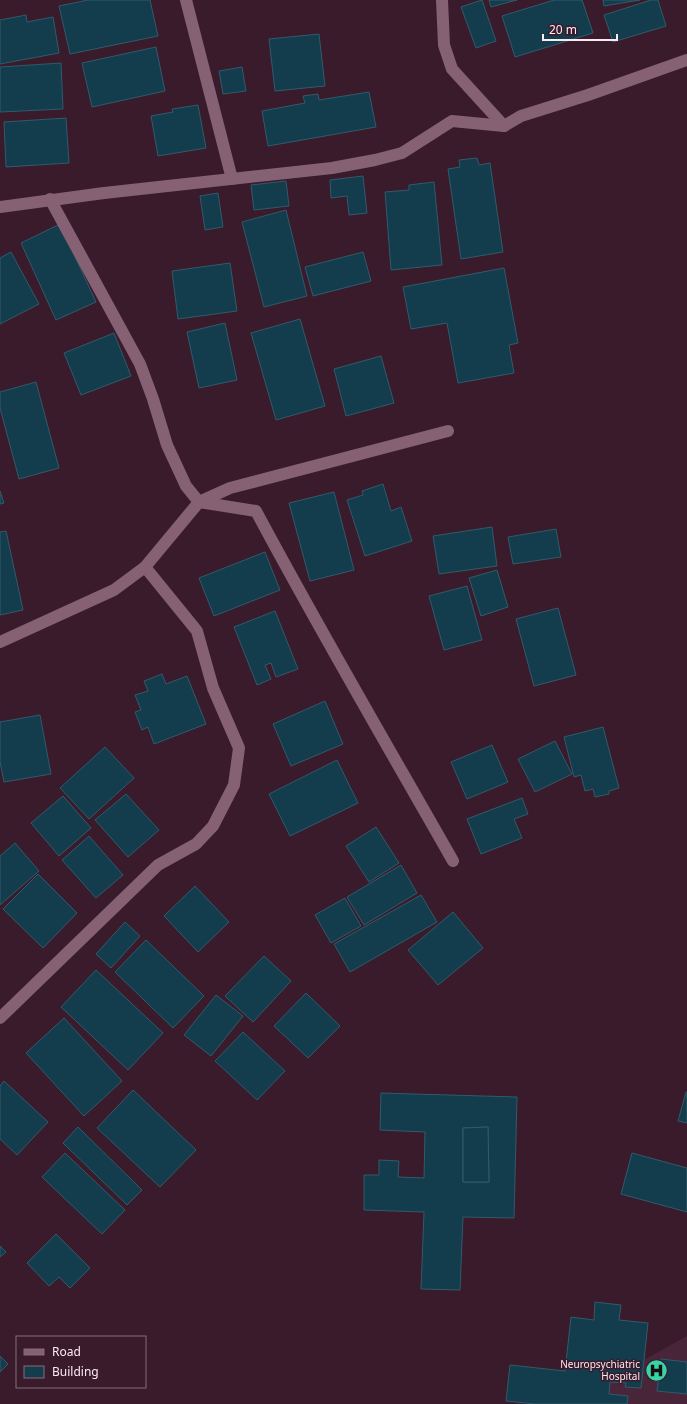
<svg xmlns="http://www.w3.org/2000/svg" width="687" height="1404" font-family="'Noto Sans',sans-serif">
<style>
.built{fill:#492539}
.building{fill:#133c4c;stroke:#325a6b;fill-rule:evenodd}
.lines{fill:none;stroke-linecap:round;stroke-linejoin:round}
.minor{stroke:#856173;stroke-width:12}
.labels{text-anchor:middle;stroke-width:3;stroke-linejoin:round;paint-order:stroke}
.poi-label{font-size:10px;fill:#fee8f2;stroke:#391b2b;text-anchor:end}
</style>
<rect width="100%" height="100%" fill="#391b2b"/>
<polygon class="built" points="687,1336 687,1404 564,1404"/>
<g class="building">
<polygon points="88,0 150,0 158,36 70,54 59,6"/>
<polygon points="482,0 496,41 476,48 461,7"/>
<polygon points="489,0 517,0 491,7"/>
<polygon points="554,0 582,0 593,33 515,57 502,16"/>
<polygon points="603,0 640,0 604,6"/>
<polygon points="651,0 658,0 666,26 613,42 604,15"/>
<polygon points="26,15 27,22 53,17 59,53 0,64 0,20"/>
<polygon points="319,34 325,86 275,91 269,39"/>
<polygon points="156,47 165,91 92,107 82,63"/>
<polygon points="61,63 63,109 0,112 0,67"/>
<polygon points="242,67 246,91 223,94 219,71"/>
<polygon points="369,92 376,127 268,146 262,111 305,103 303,96 318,94 319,100"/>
<polygon points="198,105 206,148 158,156 151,116 173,112 172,109"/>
<polygon points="66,118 69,163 6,167 4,122"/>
<polygon points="477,158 479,165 490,163 503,252 461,259 448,169 460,167 459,160"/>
<polygon points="363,176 367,213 349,215 347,196 331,198 330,180"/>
<polygon points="286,181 289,206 254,210 251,185"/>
<polygon points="434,182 442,265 391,270 385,192 409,190 409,185"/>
<polygon points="218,193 223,227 205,230 200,196"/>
<polygon points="286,210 307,296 264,307 242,222"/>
<polygon points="60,224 96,302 56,320 21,243"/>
<polygon points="11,252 39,304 0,324 0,258"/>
<polygon points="363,252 371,281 313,296 305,267"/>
<polygon points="230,263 237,311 178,319 172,271"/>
<polygon points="504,268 518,343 509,345 514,373 458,383 447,323 411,329 403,287"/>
<polygon points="300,319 325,406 276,420 251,333"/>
<polygon points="225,323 237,380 199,388 187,332"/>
<polygon points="114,333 131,376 81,395 64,353"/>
<polygon points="381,356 394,403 346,416 334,369"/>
<polygon points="36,382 59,468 19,479 0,408 0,392"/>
<polygon points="383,484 391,511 401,507 412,541 365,556 347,500 363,495 362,491"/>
<polygon points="0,491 4,503 0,504"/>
<polygon points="334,492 354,570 310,581 289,503"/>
<polygon points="492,527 497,566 439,574 433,536"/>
<polygon points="556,529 561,557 513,564 508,537"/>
<polygon points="6,531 23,610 0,615 0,532"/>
<polygon points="265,552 280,590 214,616 199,578"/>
<polygon points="497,570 508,607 481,616 469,578"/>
<polygon points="467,586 482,640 444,650 429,596"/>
<polygon points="558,608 576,675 534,686 516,619"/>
<polygon points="275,611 298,669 276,677 271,663 265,665 271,679 257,685 234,627"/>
<polygon points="162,674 166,684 187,676 206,724 154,744 148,727 142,730 135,712 141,710 135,695 148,691 144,681"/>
<polygon points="325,701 343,744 291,766 273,724"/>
<polygon points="40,715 51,774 4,782 0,762 0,722"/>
<polygon points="603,727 619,788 609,791 609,794 595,797 593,789 585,791 581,775 574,777 564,737"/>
<polygon points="555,741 572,774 535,792 518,759"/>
<polygon points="492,745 508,782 467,799 451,762"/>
<polygon points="105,747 134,778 89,819 60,788"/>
<polygon points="337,760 358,803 290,836 269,794"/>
<polygon points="126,794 159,830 128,857 95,820"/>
<polygon points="63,796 91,828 59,856 31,823"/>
<polygon points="522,798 528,814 514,819 522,838 481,854 467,819"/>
<polygon points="376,827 399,863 369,882 346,846"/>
<polygon points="89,836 123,875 96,898 62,860"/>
<polygon points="15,843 39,871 0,905 0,856"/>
<polygon points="401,865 417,893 364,925 347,897"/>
<polygon points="38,874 77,913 43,948 3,909"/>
<polygon points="195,886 229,922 198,952 164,916"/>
<polygon points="421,895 437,922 350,972 334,944"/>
<polygon points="345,898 361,926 331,943 315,915"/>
<polygon points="453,912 483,948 438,985 408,950"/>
<polygon points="125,922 140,936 111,968 96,954"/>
<polygon points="146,940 204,996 173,1028 115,972"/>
<polygon points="264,956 291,981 253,1022 225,996"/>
<polygon points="96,970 163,1033 128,1070 61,1007"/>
<polygon points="306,993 340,1026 308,1058 274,1026"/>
<polygon points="216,995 243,1016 211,1056 184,1035"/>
<polygon points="64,1018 122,1081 84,1116 26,1053"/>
<polygon points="243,1032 285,1071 257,1100 215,1061"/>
<polygon points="4,1081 48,1122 17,1155 0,1139 0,1086"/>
<polygon points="133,1090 196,1150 160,1187 97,1128"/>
<polygon points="686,1092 687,1092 687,1123 678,1121"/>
<path d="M381,1093L517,1097L514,1218L463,1217L460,1290L421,1289L424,1212L364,1210V1175H379V1160L399,1161L398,1177L424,1178L425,1132L380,1130ZM488,1127L489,1182H463V1128Z"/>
<polygon points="78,1127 142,1190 127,1205 63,1143"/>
<polygon points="488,1127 489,1182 463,1182 463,1128"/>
<polygon points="65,1153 125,1210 102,1234 42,1177"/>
<polygon points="632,1153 687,1168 687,1212 621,1194"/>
<polygon points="56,1234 90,1268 70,1288 59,1277 49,1286 27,1263"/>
<polygon points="0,1246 6,1252 0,1257"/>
<polygon points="595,1302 621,1305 619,1320 648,1323 641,1388 625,1387 626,1383 610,1382 609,1394 628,1396 627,1404 535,1404 506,1401 510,1365 565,1371 571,1317 594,1320"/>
<polygon points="0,1356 8,1364 0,1372"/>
<polygon points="661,1359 687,1362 687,1394 657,1391"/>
</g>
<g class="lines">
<g class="minor">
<polyline points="186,0 232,179"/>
<polyline points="442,0 444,45 452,69 504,126"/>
<path d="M50,199L140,364L153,399L167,445L186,486L199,502L256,511C319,629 387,745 453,861"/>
<polyline points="0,207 104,193 332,168 375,160 402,153 452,121 504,126 521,116 588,95 687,60"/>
<polyline points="0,642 114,590 145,567 199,502 230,488 448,431"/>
<polyline points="0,1018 158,865 196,844 213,826 234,785 239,748 213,688 197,631 145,567"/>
</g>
</g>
<defs>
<symbol id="hospital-disc" viewBox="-11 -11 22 22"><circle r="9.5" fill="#39d4a5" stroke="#391b2b"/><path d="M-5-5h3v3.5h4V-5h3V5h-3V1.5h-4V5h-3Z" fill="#111"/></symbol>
</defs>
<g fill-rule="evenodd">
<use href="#hospital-disc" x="644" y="1358" width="25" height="25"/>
</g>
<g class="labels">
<g class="poi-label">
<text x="640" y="1368">Neuropsychiatric<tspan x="640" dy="12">Hospital</tspan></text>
</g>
</g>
<rect x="16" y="1336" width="130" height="52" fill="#391b2b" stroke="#886d7b"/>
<rect x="24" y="1349" width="20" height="6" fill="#856173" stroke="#886d7b"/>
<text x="52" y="1356" font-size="12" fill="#fee8f2">Road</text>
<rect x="24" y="1366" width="20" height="12" fill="#133c4c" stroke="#886d7b"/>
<text x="52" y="1376" font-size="12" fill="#fee8f2">Building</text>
<path d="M543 34v6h74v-6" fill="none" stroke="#fee8f2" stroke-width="2"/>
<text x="549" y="34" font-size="12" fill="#fee8f2" stroke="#391b2b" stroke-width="3" paint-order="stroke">20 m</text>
</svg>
